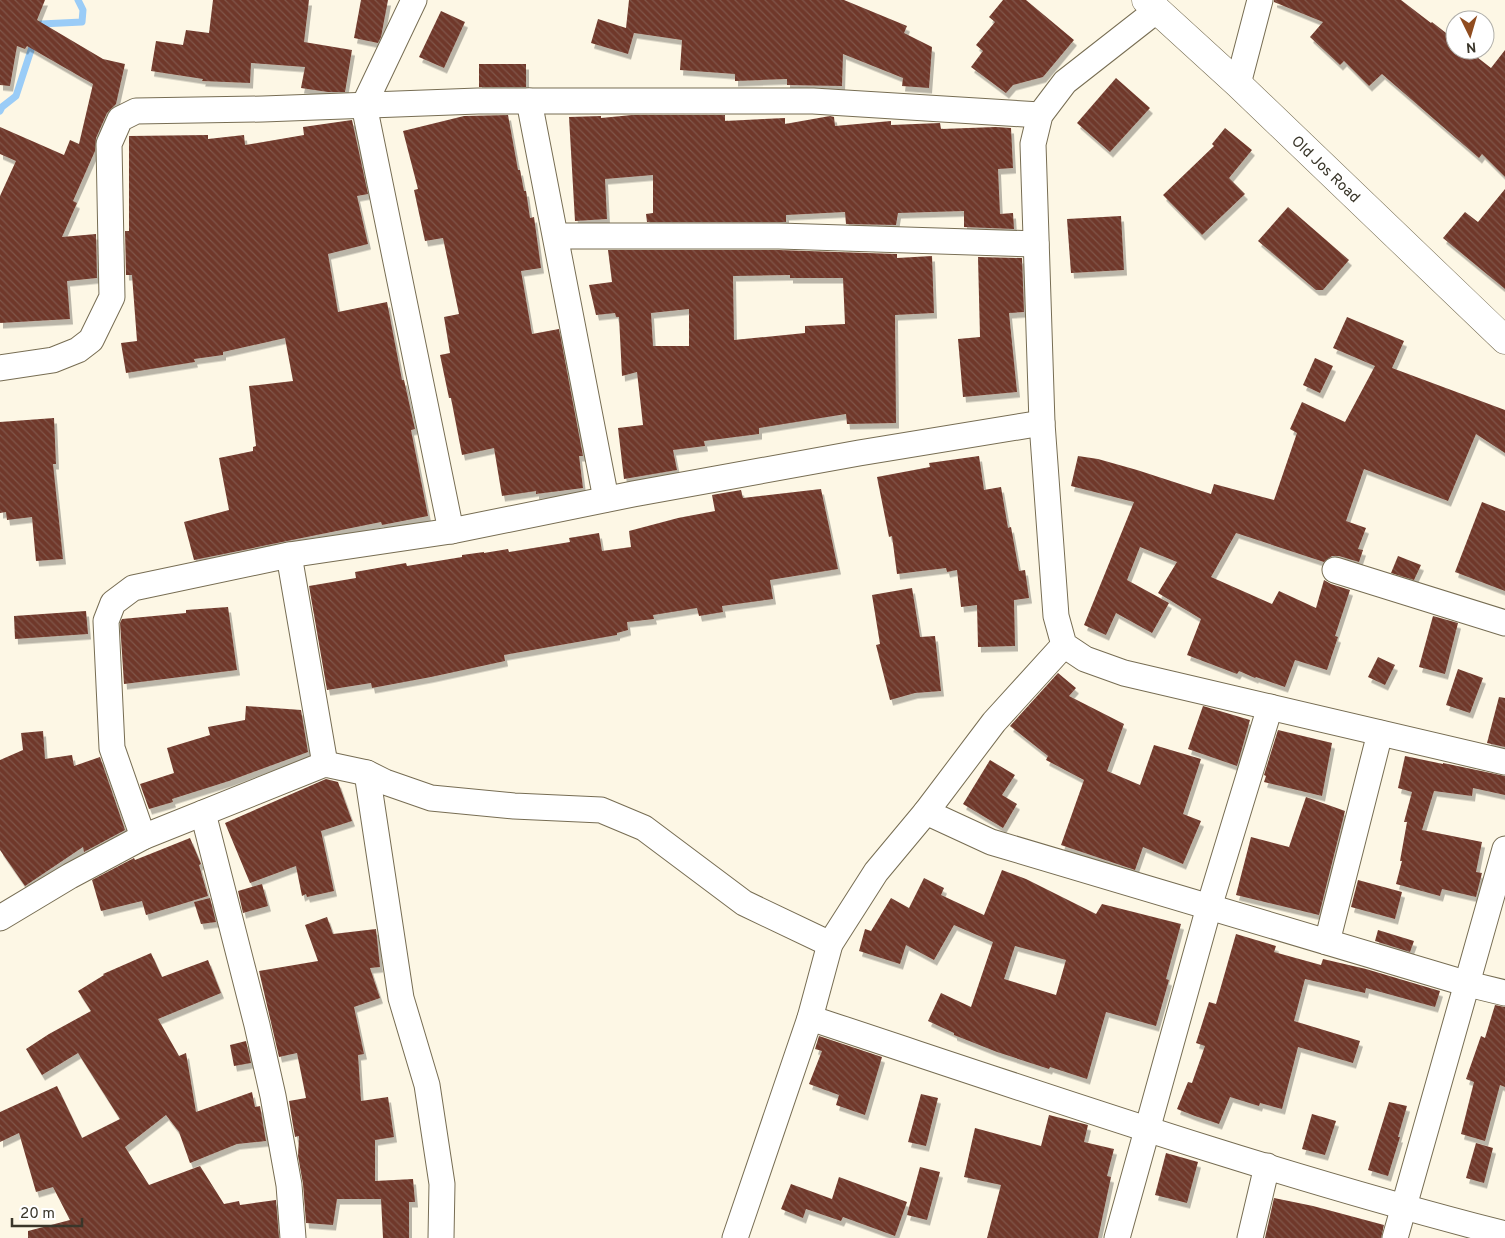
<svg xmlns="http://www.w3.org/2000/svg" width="1505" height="1238" font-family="Overpass,sans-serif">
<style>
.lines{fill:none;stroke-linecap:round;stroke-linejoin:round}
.stream{stroke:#9accf7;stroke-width:7}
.building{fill:url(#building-back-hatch);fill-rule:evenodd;filter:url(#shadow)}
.minor-casing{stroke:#776d53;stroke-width:27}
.major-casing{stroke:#776d53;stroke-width:29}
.minor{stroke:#fff;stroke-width:25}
.major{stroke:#fff;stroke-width:28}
.labels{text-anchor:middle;stroke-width:5;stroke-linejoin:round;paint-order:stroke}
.street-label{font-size:15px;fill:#3a362a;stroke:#fff}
</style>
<defs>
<pattern id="building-back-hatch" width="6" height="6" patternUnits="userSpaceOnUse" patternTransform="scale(1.25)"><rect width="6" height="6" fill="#6f392c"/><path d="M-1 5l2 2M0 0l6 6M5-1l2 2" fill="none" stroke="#805549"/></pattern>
<filter id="shadow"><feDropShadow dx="3" dy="5.5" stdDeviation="0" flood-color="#0004"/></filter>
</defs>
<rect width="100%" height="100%" fill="#fdf7e5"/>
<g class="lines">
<g class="stream">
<polyline points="39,29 41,24 82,22 83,10 78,0"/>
<polyline points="0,111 2,107 16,96 34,41"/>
</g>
</g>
<g class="building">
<polygon points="0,0 45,0 37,20 103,59 125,64 116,104 107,113 96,138 95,151 73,201 77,203 62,237 96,234 97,278 67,281 70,319 0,323 0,196 16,161 0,154 0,127 64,155 70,140 79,144 93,84 27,46 25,49 17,46 10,86 0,85"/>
<polygon points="213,0 309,0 304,42 352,50 345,92 328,92 301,88 305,67 251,63 250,83 202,81 203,79 151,71 156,41 183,45 186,30 209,33"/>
<polygon points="361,0 388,0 381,37 378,43 354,38"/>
<polygon points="629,0 844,0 907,26 904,33 932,47 929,88 902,86 903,78 843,54 842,86 787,85 787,79 735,81 735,74 680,70 682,40 634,33 628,54 591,43 598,19 626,28"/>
<polygon points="1003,0 1026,0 1074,40 1043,77 1013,85 1006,93 971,67 983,51 976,45 995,22 989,17"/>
<polygon points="1274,0 1401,0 1431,23 1432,22 1455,40 1455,50 1468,50 1491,68 1505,50 1505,177 1482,154 1479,158 1382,74 1369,86 1344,61 1340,65 1310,37 1323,22 1274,2"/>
<polygon points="441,11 465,22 444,68 419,57"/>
<rect x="479" y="64" width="47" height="23"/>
<polygon points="1116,78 1150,108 1110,152 1077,123"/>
<polygon points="508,115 518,170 520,170 524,191 526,191 530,218 534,217 541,268 521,271 532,334 559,329 583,456 579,456 583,488 536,494 536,491 502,496 494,448 462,455 451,398 449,398 440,355 450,353 444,317 459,314 443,238 425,241 414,190 418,189 403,131 464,116"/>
<polygon points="632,115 725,115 725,121 785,118 785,124 830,116 834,117 835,126 891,121 891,125 940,123 941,129 996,127 1011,128 1013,168 998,169 1000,214 1013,213 1014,229 964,227 964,211 898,213 896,225 846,224 845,212 786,215 786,222 647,222 646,214 653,213 653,175 605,179 607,219 575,221 569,117 601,116 601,118"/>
<polygon points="352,120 368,194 357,196 368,244 328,254 338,312 387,302 402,380 404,380 410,407 415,429 411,430 428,516 382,525 381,522 194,560 184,522 229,510 219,458 253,451 253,447 256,446 249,386 293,381 285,338 223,352 223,355 194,359 195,362 126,373 121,343 137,341 132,275 126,275 125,231 129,231 129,136 208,135 208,139 244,135 245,145 304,135 303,127"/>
<polygon points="1225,128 1252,150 1229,178 1245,194 1202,235 1163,195 1214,146 1212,144"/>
<polygon points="1505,189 1505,289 1443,238 1465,212 1478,222"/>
<polygon points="1288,207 1349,260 1323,290 1316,290 1258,241"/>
<polygon points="1121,216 1124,270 1071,273 1067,219"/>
<path d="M608,250H779L897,254V258L932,256L934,313L895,315L896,423L847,424L846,414L759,428V434L704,441L705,446L673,450L677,470L624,479L618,428L643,425L637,372L622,376L619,317H616L615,313L596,315L589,285L612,282ZM790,275V278H843L845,324L805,326V333L734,340L733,276ZM689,309V346H653L651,313Z"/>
<polygon points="978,257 1022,258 1024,312 1009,313 1017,392 963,397 958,339 980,337"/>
<polygon points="1347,317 1404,341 1392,368 1505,410 1505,453 1476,434 1448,501 1364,469 1346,521 1366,528 1358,549 1363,550 1359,562 1339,556 1332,556 1324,562 1236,533 1211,577 1272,604 1279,591 1316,608 1324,580 1331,584 1350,590 1335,636 1338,637 1327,670 1295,660 1285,687 1256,677 1255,678 1239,671 1237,674 1187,655 1201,619 1158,593 1177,562 1140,547 1127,580 1169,603 1152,633 1116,613 1106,635 1084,625 1134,502 1071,486 1078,456 1098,459 1137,470 1211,494 1214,484 1274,500 1297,433 1290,429 1302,402 1345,422 1375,366 1333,348"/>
<polygon points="1315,358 1333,366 1320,393 1303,385"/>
<polygon points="54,418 56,464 53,464 63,559 36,561 32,517 7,520 6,512 0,513 0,422"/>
<polygon points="979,456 984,490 1001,487 1008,528 1011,527 1019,571 1025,570 1029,598 1014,600 1015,646 978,647 977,605 961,607 957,570 947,572 946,568 897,574 892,536 889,537 877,477 930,467 929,463"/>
<polygon points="821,489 838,569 770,580 773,599 722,606 723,612 699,616 697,608 653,615 654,619 627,622 628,630 617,633 617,635 504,655 505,661 431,677 372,688 371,683 327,690 309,586 356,578 355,572 406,563 407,566 462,557 462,555 484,552 484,553 508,549 509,552 570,542 569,538 599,533 602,551 631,547 629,531 678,518 715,511 712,495 741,490 743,498"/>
<polygon points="1482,502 1505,511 1505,591 1455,572"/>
<polygon points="1398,556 1421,565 1414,580 1391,573"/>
<polygon points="912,588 920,637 935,636 941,691 915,693 890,700 876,645 880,644 872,595"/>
<polygon points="228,607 237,670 124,684 120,623 122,619 186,613 186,610"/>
<polygon points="86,611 88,634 15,639 14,616"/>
<polygon points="1433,616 1458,623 1445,674 1419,667"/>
<polygon points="1378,657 1395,665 1385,685 1368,677"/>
<polygon points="1458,669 1483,678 1470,713 1446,705"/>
<polygon points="1058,673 1076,688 1069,696 1124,724 1107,771 1140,785 1154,745 1201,759 1183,814 1201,821 1183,864 1143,847 1135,870 1061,845 1084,780 1046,760 1048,756 1010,726"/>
<polygon points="1499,697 1505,698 1505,747 1487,743"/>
<polygon points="246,706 301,710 308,752 229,781 172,799 173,802 149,809 140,784 174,773 167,748 210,735 208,727 245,720"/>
<polygon points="1203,706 1250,720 1237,766 1188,749"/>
<polygon points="1278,730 1332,743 1322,796 1264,782 1266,776 1264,775"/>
<polygon points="43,731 45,759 72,755 74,766 100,757 125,830 84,852 83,847 25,886 0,850 0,760 23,750 21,733"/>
<polygon points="1405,756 1443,764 1443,763 1448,764 1505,776 1505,795 1473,788 1472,796 1434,791 1422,830 1482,842 1476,872 1482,873 1476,897 1442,889 1440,896 1396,884 1402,861 1400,861 1407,822 1404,822 1412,792 1398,788"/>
<polygon points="990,760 1015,775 1002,795 1017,804 1003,828 963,804"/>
<polygon points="326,779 338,782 352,821 321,831 334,891 307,897 306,894 302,896 296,866 250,883 225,823"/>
<polygon points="1306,797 1345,811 1319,915 1236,895 1251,837 1289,847"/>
<polygon points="190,838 201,864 199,865 208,896 146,915 142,901 101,911 92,880 134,858 135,860"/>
<path d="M1002,870L1026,879L1096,914L1102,904L1181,924L1166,979L1169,980L1156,1026L1106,1012L1087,1079L1050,1067L1049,1069L997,1052L954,1035V1033L928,1021L941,993L971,1007L993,942L954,925L934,960L906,945L900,964L859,951L865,929L871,931L891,898L909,908L924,878L944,888L941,895L984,915ZM1015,946L1066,960L1056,995L1004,979Z"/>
<polygon points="1358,880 1402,892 1395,919 1351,907"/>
<polygon points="262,884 268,906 243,913 238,891"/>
<polygon points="210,898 216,922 201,924 194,902"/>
<polygon points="327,917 333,934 376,929 380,967 370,968 380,998 354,1007 364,1054 358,1055 361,1101 388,1097 394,1137 375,1140 375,1181 413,1179 415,1202 409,1202 409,1238 383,1238 381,1199 337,1199 333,1225 306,1223 303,1184 298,1156 299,1136 295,1137 289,1101 306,1098 297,1053 279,1057 259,971 318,961 305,925"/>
<polygon points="1378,930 1414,941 1410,952 1375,941"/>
<polygon points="1236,934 1276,946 1274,952 1321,965 1323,959 1366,969 1440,991 1435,1007 1366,988 1365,993 1305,979 1294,1021 1360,1041 1353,1063 1298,1047 1282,1109 1260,1103 1259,1106 1230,1097 1219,1124 1195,1116 1177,1109 1188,1082 1192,1083 1205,1046 1196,1043 1209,1002 1216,1004"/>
<polygon points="151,953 162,977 208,960 221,993 158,1019 179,1056 186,1053 196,1112 252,1092 255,1107 260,1106 266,1141 237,1144 190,1163 179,1132 166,1115 125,1147 149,1185 200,1166 224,1204 239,1201 240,1205 276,1200 279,1238 28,1238 28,1231 70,1220 53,1187 36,1192 19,1133 0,1142 0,1112 57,1086 82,1138 120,1119 78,1053 42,1075 26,1049 49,1034 91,1011 78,991 104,975 103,974"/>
<polygon points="1495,1005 1505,1007 1505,1087 1500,1085 1485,1141 1461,1134 1474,1082 1466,1079 1481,1036 1485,1038"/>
<polygon points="819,1036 882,1057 865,1115 836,1105 839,1095 809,1084 822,1051 815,1049"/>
<polygon points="246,1041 251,1063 234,1066 230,1045"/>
<polygon points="921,1094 938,1098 926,1146 908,1142"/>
<polygon points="1389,1102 1407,1106 1398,1137 1400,1137 1388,1176 1368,1170"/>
<polygon points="1312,1114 1336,1121 1325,1155 1302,1149"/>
<polygon points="1049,1115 1088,1125 1084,1142 1114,1149 1107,1176 1111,1177 1098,1238 987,1238 1001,1185 964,1177 975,1128 1041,1146"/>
<polygon points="1476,1143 1493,1148 1484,1183 1466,1178"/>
<polygon points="1166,1153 1198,1162 1187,1203 1155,1195"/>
<polygon points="920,1167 940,1172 927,1220 907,1215"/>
<polygon points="839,1177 907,1202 895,1236 843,1217 841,1221 806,1209 803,1218 781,1209 791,1184 832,1199"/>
<polygon points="1274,1198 1313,1206 1384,1225 1381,1238 1265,1238"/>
</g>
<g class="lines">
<defs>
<g id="minor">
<polyline points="414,0 364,105 451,531"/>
<polyline points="1157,10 1065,82 1040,115 1033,144 1042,423 1056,616 1064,645 1085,659 1124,673 1505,762"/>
<polyline points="1238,84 1260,0"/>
<polyline points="529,101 606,499"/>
<polyline points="556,236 779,236 1036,244"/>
<polyline points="0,368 53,360 78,350 91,340 112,297 109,144 120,119 136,111 263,109 478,101 813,101 1040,115"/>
<polyline points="289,555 325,764"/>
<polyline points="1335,570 1505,623"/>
<polyline points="367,773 401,998 427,1085 442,1184 441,1238"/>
<polyline points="926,812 991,842 1468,984 1505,993"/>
<polyline points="203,813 257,1025 273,1096 289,1185 293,1238"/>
<polyline points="143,837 112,748 106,621 113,603 133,588 289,555 451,531 633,494 859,453 1042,423"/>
<polyline points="0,918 70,876 143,837 325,764 367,773 385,782 431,798 514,806 601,810 644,828 744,903 830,944"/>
<polyline points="1327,942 1380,733"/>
<path d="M810,1018C1040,1094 1270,1174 1505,1234"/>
<polyline points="735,1238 810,1018 830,944 876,872 926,812 994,722 1064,645"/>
<polyline points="1117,1238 1209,907 1270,707"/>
<polyline points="1250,1238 1267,1166"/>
<polyline points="1395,1238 1505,849"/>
</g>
<polyline id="major" points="1146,0 1238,84 1505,340"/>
</defs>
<use href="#minor" class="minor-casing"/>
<use href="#major" class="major-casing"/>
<use href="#minor" class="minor"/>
<use href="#major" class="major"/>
</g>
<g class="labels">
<g class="street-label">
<text transform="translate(1326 169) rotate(44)" y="5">Old Jos Road</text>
</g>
</g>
<g transform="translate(1470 35) rotate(175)"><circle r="24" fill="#ffffff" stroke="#b0afaa"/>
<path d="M0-4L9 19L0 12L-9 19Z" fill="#904c1f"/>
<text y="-8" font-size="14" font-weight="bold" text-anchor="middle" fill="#3a362a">N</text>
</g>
<path d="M12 1218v8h70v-8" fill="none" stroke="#3a362a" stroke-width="2.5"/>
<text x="20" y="1218" font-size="15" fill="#3a362a" stroke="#ffffff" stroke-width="4" paint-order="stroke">20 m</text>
</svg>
